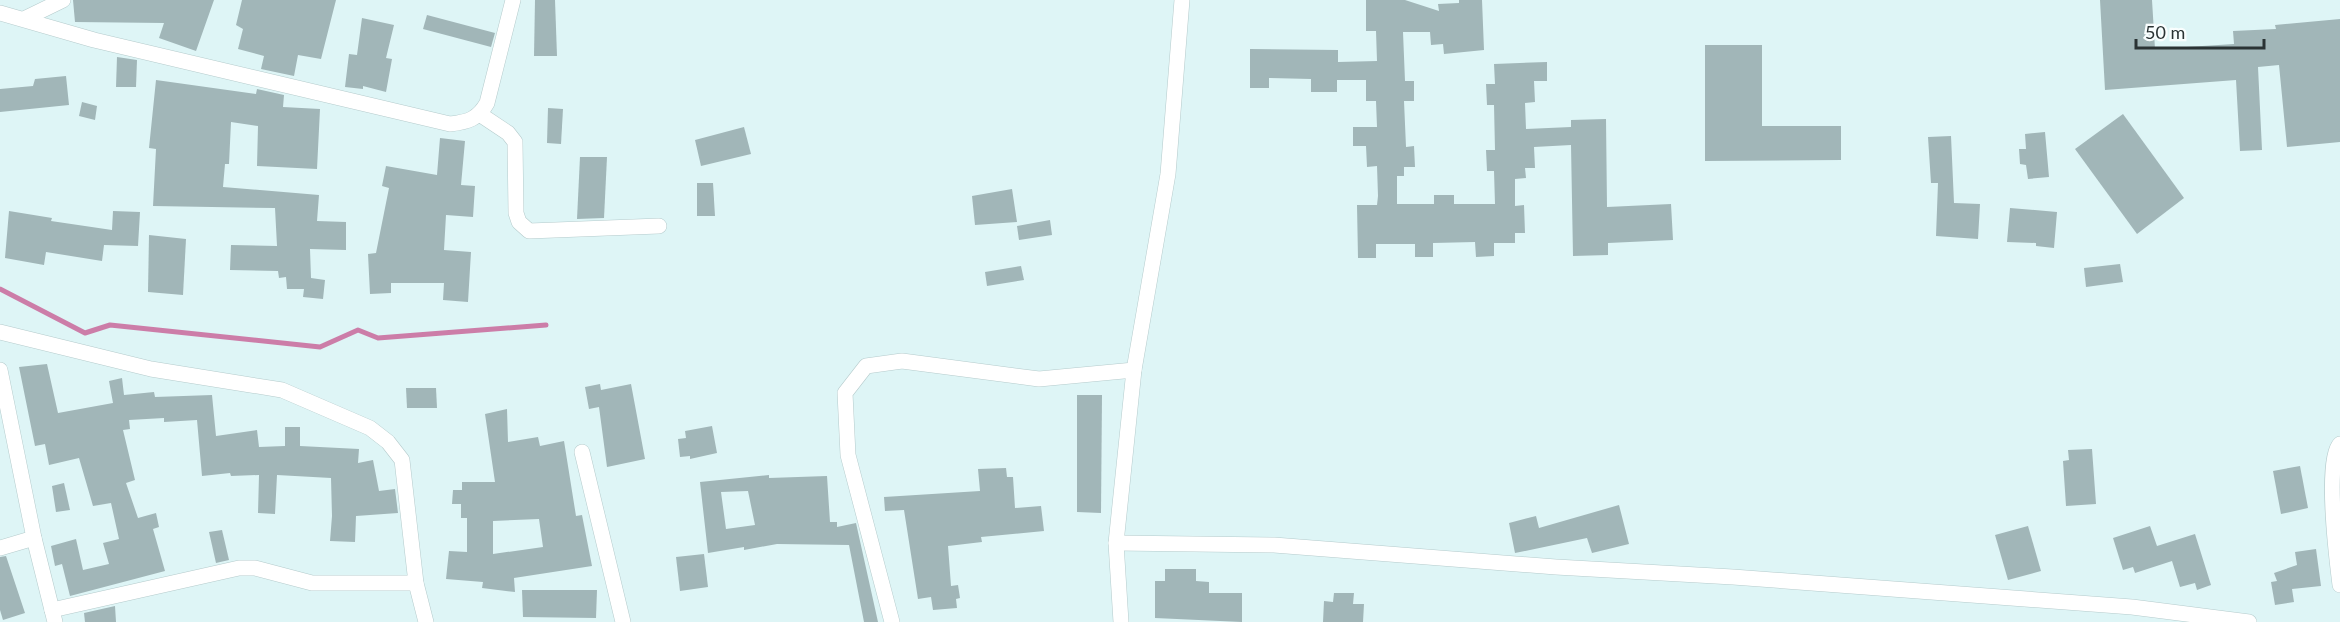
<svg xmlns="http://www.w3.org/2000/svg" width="2340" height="622" font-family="Lato,sans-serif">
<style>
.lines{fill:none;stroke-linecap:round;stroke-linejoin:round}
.stream{stroke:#cc7da8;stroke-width:5}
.building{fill:#a1b6b8;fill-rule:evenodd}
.street-casing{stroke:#b5cbcc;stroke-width:16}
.street{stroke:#fff;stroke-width:15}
</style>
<rect width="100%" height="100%" fill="#def5f6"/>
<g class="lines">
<polyline class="stream" points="0,289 85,333 110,325 320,347 358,330 378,338 546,325"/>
</g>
<g class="building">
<polygon points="73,0 214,0 196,51 159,38 164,23 75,22"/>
<polygon points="242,0 336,0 321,59 298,55 294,76 261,69 264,56 238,49 243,29 236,25"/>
<polygon points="535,0 555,0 557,56 534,56"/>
<polygon points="1366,0 1405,0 1439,11 1438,4 1459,3 1459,0 1482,0 1484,50 1444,54 1443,44 1431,45 1430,32 1403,32 1405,81 1414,81 1414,101 1404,101 1406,147 1414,146 1415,167 1404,167 1404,176 1397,176 1397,204 1434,204 1434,195 1454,195 1454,204 1495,204 1494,171 1487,171 1486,150 1495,150 1494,105 1487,105 1486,84 1495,84 1494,64 1547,62 1547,81 1534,81 1535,102 1525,103 1526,129 1571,127 1571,120 1606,119 1607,207 1671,204 1673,240 1608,243 1608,255 1573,256 1571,145 1534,147 1535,168 1525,168 1526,178 1515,179 1515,206 1524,205 1525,233 1515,233 1515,243 1494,243 1494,256 1476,257 1475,242 1433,243 1433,257 1415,257 1415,244 1376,244 1376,258 1358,258 1357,205 1377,205 1378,196 1377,166 1367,167 1366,146 1353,146 1353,127 1377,127 1376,101 1366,101 1366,80 1337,80 1337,92 1311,92 1311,79 1269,78 1269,88 1250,88 1250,49 1338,50 1338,62 1377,61 1376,31 1366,31"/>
<polygon points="2100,0 2152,0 2155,49 2234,44 2233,31 2276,29 2275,25 2340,19 2340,142 2287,147 2279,65 2258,67 2262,150 2240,151 2236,80 2105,90"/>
<polygon points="427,15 495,33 491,47 423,29"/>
<polygon points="362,18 394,25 386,58 392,59 386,92 363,86 363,89 345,87 349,54 357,55"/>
<polygon points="1705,45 1762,45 1762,126 1841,126 1841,160 1705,161"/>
<polygon points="117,57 137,60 136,87 116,87"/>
<polygon points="66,76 69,105 0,112 0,89 33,86 35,79"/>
<polygon points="156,80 256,94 257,89 284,95 283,107 320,109 317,169 257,166 258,126 231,122 229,164 225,164 223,187 319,195 317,221 346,222 346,250 310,249 311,278 325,280 323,299 303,297 304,289 287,289 286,277 279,278 278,271 230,270 231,245 277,246 275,208 153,206 156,149 149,148"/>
<polygon points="82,102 97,106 95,120 79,116"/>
<polygon points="548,108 563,109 561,144 547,143"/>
<polygon points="2123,114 2184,198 2137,234 2075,149"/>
<polygon points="744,127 751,154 701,166 695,140"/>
<polygon points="2045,132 2049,177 2028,179 2026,165 2020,164 2019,149 2026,149 2025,134"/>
<polygon points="1951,136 1954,203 1980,204 1978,239 1936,236 1938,183 1931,183 1928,137"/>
<polygon points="440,138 465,141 461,185 475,186 473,217 446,215 444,250 471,252 468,302 443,300 444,283 391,283 391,293 370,294 368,254 376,253 389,188 382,186 386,166 437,175"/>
<polygon points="580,157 607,157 604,218 577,219"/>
<polygon points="697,183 713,183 715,216 697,216"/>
<polygon points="1012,189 1017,222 975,225 972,196"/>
<polygon points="2010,208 2057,212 2054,248 2036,246 2036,243 2007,242"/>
<polygon points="9,211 52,218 51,221 112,230 113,211 140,212 138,246 104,245 102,261 46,252 44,265 5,258"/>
<polygon points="1050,220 1052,235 1019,240 1017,226"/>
<polygon points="149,235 186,239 183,295 148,292"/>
<polygon points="2120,264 2123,282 2086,287 2084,268"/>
<polygon points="1021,266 1024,280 987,286 985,272"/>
<polygon points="47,364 58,413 113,403 109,381 122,378 124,395 154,392 155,397 212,395 216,436 257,430 259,447 285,446 285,427 300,427 300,446 359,449 358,463 373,460 379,491 395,489 398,513 356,516 355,542 330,541 332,516 331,478 277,475 275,514 258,513 259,475 231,476 230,473 202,476 197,420 164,422 164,418 129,420 130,429 123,430 135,480 126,483 138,518 156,513 159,527 153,529 165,571 70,596 62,564 55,566 51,546 76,539 83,570 109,564 103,543 119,539 111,503 93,506 79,458 49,465 45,444 35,446 19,367"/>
<polygon points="600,384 601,390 631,384 645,459 607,467 599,407 589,409 585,387"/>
<polygon points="406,388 436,388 437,408 407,408"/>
<polygon points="1077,395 1102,395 1101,513 1077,512"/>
<path d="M507,409L508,442L538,437L540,446L564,441L576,516L582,515L592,566L514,578L515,592L482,588L483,582L446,579L449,551L467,552V518H461V504H452L453,490H462V482H495L485,414ZM539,519L543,547L493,554V521Z"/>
<polygon points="712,426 717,453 690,459 690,456 680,457 678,439 686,438 685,431"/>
<polygon points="2092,449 2096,504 2066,506 2063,461 2069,460 2068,450"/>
<polygon points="2300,466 2308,508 2281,514 2273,471"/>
<polygon points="1006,468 1007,477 1013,477 1015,508 1041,506 1044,531 981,537 982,542 948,546 951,586 958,585 960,598 956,599 957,608 933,610 931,597 918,599 904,510 885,511 884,497 980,491 978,469"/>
<path d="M769,475V478L827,476L830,522H837V527L856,523L878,622H864L849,545L777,544L744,550V547L708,553L700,482ZM748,491L755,525L726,529L721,492Z"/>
<polygon points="64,483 70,510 56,512 52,486"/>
<polygon points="1619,505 1629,544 1592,553 1587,538 1515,553 1509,523 1536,516 1539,528"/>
<polygon points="2028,526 2041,571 2008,580 1995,535"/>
<polygon points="2150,526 2157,546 2195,534 2211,585 2197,590 2195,583 2180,587 2172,561 2135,573 2133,567 2123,570 2113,538"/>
<polygon points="222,530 229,560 216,563 209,532"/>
<polygon points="2316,549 2321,586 2292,589 2294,602 2275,605 2271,582 2277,581 2274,573 2297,565 2295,552"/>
<polygon points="704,554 708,587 680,591 676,557"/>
<polygon points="6,556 25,613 3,620 0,610 0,557"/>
<polygon points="1165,569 1196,569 1196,581 1209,582 1209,593 1242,593 1242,622 1155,618 1155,581 1165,581"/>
<polygon points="522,590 597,590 596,618 523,617"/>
<polygon points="1334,593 1354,593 1353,604 1364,604 1363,622 1323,622 1324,601 1333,602"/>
<polygon points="115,606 116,622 85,622 84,613"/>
</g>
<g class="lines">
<defs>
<g id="street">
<path d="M0,13L94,40L450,124C468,122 478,119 487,103L513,0"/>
<polyline points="26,18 63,0"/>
<polyline points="481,115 508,133 515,142 516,213 519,222 529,231 659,226"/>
<polyline points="0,332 151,369 282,390 370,428 388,442 402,460 416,583 426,622"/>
<polyline points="0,370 34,538 55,622"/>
<path d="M2340,444C2324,459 2337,561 2340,585"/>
<polyline points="582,452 623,622"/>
<polyline points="1116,543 1274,545 1556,567 1733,577 2132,607 2249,622"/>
<polyline points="0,548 34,538"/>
<polyline points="52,610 239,568 255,568 312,583 416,583"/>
<polyline points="892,622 848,455 845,393 866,366 902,361 1039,379 1134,370"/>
<polyline points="1121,622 1116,543 1134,370 1168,174 1182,0"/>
</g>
</defs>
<use href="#street" class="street-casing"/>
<use href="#street" class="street"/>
</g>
<path d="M2136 39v9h128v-9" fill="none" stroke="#2a3334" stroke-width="3"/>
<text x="2145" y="39" font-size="18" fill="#2a3334" stroke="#f9fefe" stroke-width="4.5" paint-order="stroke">50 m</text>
</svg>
